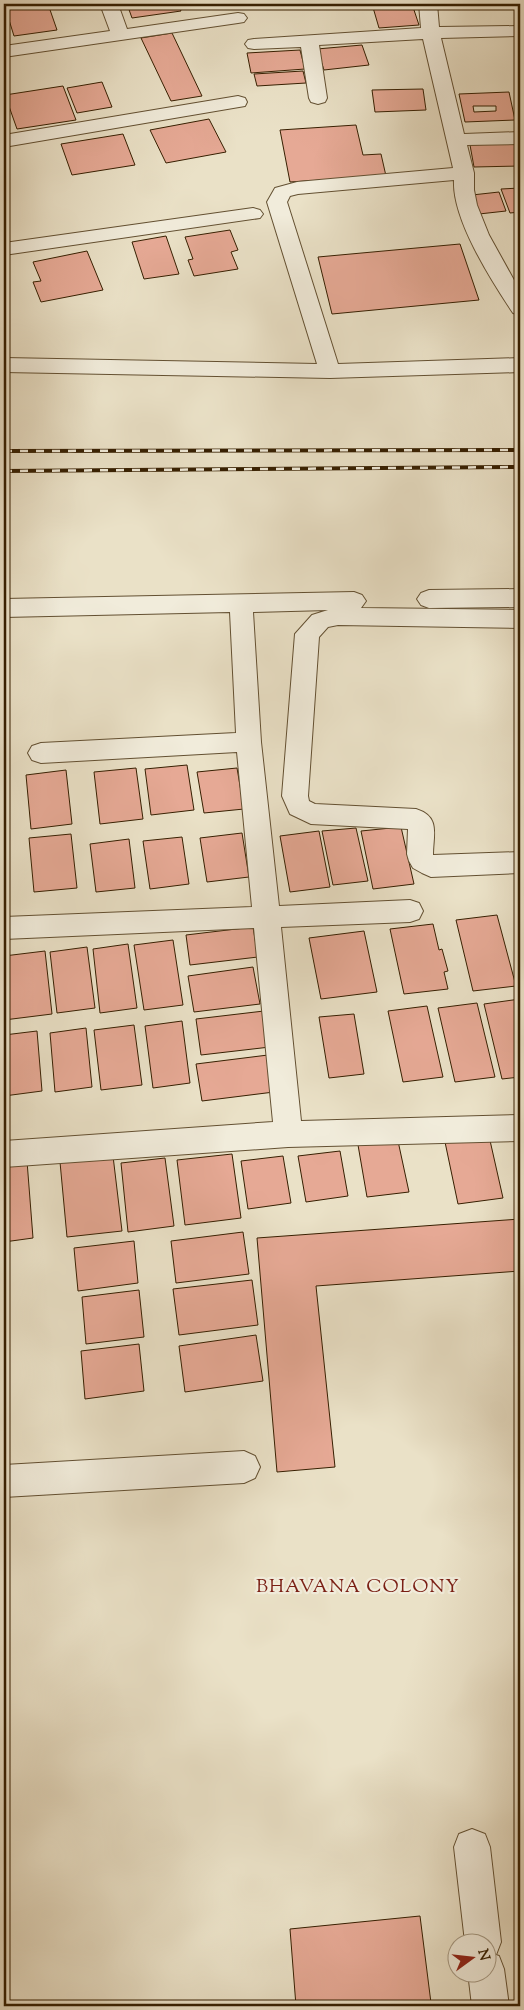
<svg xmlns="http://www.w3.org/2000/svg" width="524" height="2010" font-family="'Sorts Mill Goudy',serif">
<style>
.building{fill:#e6a995;stroke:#361f01;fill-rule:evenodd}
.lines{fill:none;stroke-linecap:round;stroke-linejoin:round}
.minor-casing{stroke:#635032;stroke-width:2}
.minor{fill:#f1ecdb;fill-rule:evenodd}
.rail-casing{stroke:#361f01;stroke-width:4}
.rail{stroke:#f1ecdb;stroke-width:2.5;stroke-dasharray:8;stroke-linecap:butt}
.labels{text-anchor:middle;stroke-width:4.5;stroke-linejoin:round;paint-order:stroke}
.near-neighbourhood-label{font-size:19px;letter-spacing:1px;fill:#7a1f14;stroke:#f1ecdb}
</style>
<rect width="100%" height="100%" fill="#eae1c7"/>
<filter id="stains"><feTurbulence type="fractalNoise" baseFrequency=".004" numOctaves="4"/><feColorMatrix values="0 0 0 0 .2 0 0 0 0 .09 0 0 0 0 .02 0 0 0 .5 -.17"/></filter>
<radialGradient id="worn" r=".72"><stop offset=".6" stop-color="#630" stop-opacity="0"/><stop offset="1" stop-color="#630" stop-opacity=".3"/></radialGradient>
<g class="building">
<polygon points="31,4 48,4 57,30 14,36 5,7"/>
<polygon points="127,4 178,4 181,11 132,18"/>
<polygon points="224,4 256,4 226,8"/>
<polygon points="372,4 412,4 419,25 379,28"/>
<polygon points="172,33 202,96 171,101 141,38"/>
<polygon points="362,45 369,65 324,70 317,49"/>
<polygon points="300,50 305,69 251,73 247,53"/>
<polygon points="303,71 306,83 257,86 254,74"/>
<polygon points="102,82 112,107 77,113 67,88"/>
<polygon points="63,86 76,120 17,129 5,95"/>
<polygon points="423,89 426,110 375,112 372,90"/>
<path d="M509,92L515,120L465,122L459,94ZM473,106H496V111L474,112Z"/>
<polygon points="209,119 226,152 166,163 150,130"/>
<polygon points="356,125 363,155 381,154 386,176 290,182 280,130"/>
<polygon points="123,134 135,165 72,175 61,144"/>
<polygon points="520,143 520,166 474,167 470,145"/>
<polygon points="520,188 520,212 510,213 501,189"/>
<polygon points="499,192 506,211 479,214 472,195"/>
<polygon points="230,230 238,250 231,252 238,269 194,276 188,260 193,259 185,237"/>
<polygon points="166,236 179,274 144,279 132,242"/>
<polygon points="460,244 479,300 332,314 318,257"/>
<polygon points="87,251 103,290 41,302 33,282 41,281 33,262"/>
<polygon points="187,765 194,810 151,815 145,769"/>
<polygon points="136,768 143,819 100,824 94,772"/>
<polygon points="237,768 244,809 204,813 197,772"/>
<polygon points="66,770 72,824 31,829 26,775"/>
<polygon points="401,827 414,884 373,889 361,831"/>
<polygon points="356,828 368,881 333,885 322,831"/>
<polygon points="319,831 330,887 290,892 280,836"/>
<polygon points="242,833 249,877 207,882 200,838"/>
<polygon points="71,834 77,888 34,892 29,838"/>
<polygon points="182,837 189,884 150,889 143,841"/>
<polygon points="129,839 135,888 96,892 90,844"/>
<polygon points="497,915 516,986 473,991 456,920"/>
<polygon points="433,924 439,950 442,949 448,971 444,972 448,989 404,994 390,929"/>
<polygon points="253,927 258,957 190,965 186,935"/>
<polygon points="364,931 377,992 321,999 309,938"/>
<polygon points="173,940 183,1005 144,1010 134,945"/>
<polygon points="128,944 137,1008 100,1013 93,949"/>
<polygon points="87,947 95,1008 57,1013 50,952"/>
<polygon points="45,951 52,1014 4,1020 4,956"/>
<polygon points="253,967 260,1004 194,1012 188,976"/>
<polygon points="520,999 520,1077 502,1079 484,1004"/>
<polygon points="477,1003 495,1077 455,1082 438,1008"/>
<polygon points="427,1006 443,1077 403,1082 388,1011"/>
<polygon points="264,1011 270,1047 201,1055 196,1019"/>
<polygon points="354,1014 364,1074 329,1078 319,1017"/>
<polygon points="182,1021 190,1083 153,1088 145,1026"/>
<polygon points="134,1025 142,1085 101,1090 94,1030"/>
<polygon points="86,1028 92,1087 55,1092 50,1033"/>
<polygon points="37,1031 42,1091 4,1096 4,1035"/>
<polygon points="268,1055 274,1092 202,1101 196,1064"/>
<polygon points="489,1136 503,1198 458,1204 445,1142"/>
<polygon points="520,1140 520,1163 515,1141"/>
<polygon points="398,1141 409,1192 367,1197 358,1145"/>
<polygon points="340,1151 348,1196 306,1202 298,1156"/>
<polygon points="232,1154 241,1218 185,1225 177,1160"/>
<polygon points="113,1156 122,1231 67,1237 60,1162"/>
<polygon points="283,1156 291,1203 248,1209 241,1161"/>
<polygon points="165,1158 174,1226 128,1232 121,1163"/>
<polygon points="27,1161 33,1238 4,1242 4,1163"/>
<polygon points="520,1219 520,1271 316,1286 335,1467 277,1472 257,1238"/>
<polygon points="243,1232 249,1274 176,1283 171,1241"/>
<polygon points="134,1241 138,1283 78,1291 74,1248"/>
<polygon points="252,1280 258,1325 179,1335 173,1289"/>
<polygon points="139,1290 144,1337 86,1344 82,1297"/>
<polygon points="256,1335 263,1381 185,1392 179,1346"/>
<polygon points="139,1344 144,1391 85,1399 81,1351"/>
<polygon points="420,1916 431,2003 395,2006 296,2006 290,1929"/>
</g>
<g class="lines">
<defs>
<g id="minor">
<polygon points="100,4 118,4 127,29 238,13 244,14 247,18 244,22 238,23 4,57 4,46 110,31"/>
<path d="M419,4H437L439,27L520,26V36L441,38L464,134L520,132V144L467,145L474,173V190L477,205L489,235L520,291V315L513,313C491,280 452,219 454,180L298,194L290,196L287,202L338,364L520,358V372L330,378L4,372V358L317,364L267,202L275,188L297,182L453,168L423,39L319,45L327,98L325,102L318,104L311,102L309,98L301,47L254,49L248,48L245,44L248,40L254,39L421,28Z"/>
<polygon points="238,96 245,98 247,102 245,106 4,147 4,135"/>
<polygon points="253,208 260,210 263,214 260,218 4,255 4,243"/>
<polygon points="520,589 520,607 429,608 421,605 417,599 421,593 429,590"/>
<path d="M354,592L362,595L366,601L361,608L520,610V628L338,625L328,627L319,637L308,796L309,801L315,804L416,809C441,817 433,834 433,855L520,852V873L431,877L422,873L413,868L409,861L407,854L408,829L311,824L290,814L282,796L295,634L312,615L328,610L253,612L261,742L279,906L410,900L419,903L423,911L419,919L410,922L281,927L301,1121L520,1115V1141L288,1147L4,1167V1141L273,1122L254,928L4,939V917L252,907L237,752L41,763L32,760L28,753L32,746L41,743L236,733L230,612L4,617V599Z"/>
<polygon points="244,1451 255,1456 260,1467 255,1478 244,1483 4,1497 4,1465"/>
<polygon points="472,1829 485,1834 490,1847 501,1942 496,1955 499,1956 504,1969 509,2006 472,2006 468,1972 486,1972 486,1942 465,1942 454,1847 459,1834"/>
</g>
</defs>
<use href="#minor" class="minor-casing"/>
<use href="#minor" class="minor"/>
<defs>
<g id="rail">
<polyline points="4,451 520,450"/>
<polyline points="4,471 520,467"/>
</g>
</defs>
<use href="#rail" class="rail-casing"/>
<use href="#rail" class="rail"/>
</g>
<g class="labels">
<g class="near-neighbourhood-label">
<text x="358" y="1592">BHAVANA COLONY</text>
</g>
</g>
<rect width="524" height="2010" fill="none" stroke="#eae1c7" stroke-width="20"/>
<rect x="5" y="5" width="514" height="2000" fill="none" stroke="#361f01" stroke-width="2.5"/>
<rect x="10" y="10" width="504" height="1990" fill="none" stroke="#361f01"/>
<g transform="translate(472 1958) rotate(75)"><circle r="24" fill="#f1ecdb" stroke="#a69a84"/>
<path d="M0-4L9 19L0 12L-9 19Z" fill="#8f2418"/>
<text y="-8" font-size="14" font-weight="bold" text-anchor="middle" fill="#361f01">N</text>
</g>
<rect width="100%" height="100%" filter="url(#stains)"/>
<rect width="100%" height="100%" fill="url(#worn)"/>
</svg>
